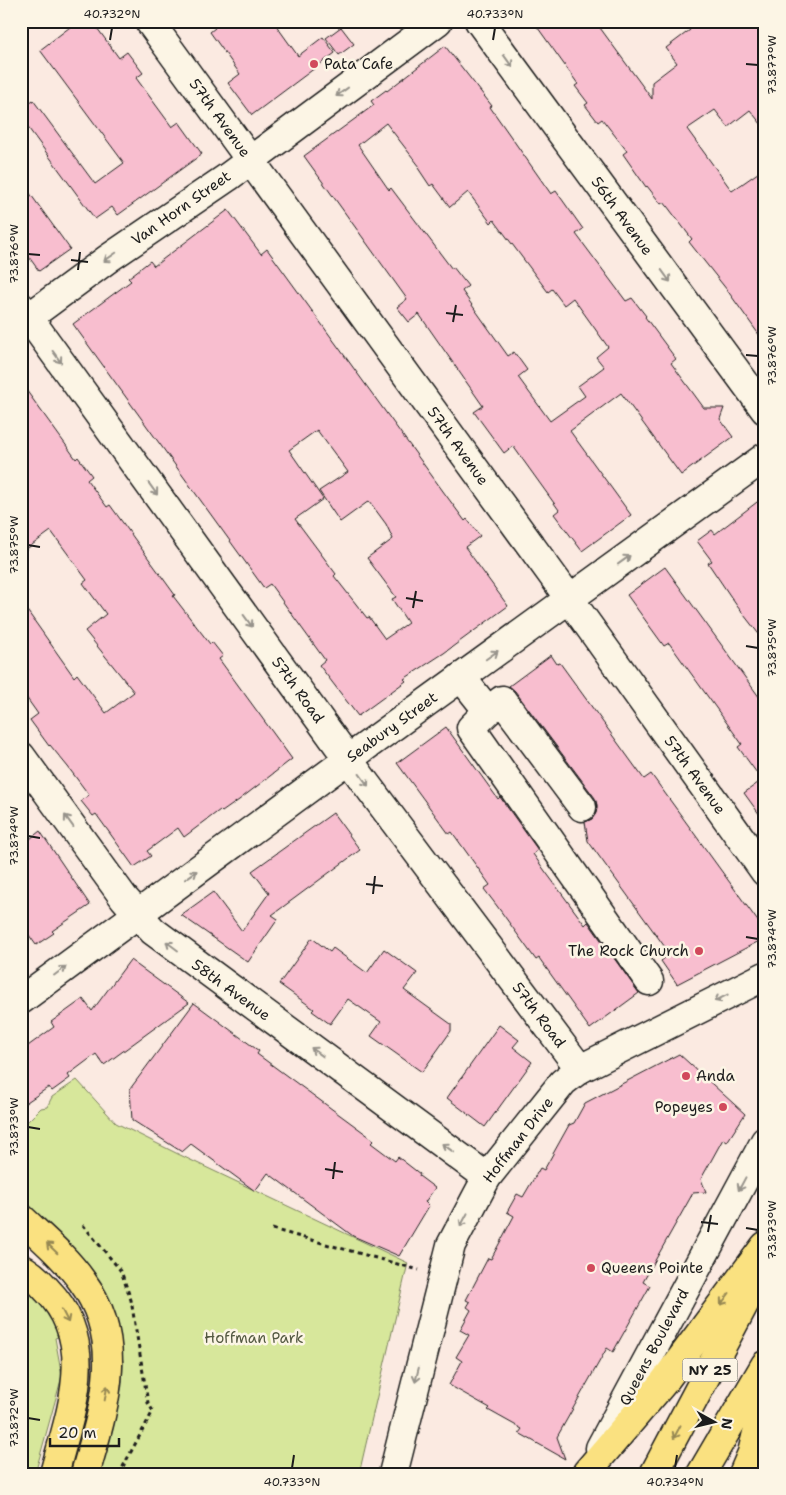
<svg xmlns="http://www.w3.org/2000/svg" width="786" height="1495" font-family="'Shantell Sans',sans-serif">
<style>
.green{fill:#d7e79b;stroke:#7a825c}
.building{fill:#f8becf;stroke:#1c1c1c;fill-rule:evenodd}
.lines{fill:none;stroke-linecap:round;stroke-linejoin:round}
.minor-casing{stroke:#1c1c1c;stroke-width:31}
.major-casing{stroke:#1c1c1c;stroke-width:31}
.highway-casing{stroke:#1c1c1c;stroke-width:31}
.path{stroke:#1c1c1c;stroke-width:3;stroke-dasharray:4 4;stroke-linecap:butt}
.minor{stroke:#fcf5e5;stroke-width:28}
.major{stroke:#fae180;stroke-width:28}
.highway{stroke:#fae180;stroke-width:28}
.oneway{stroke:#97938b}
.oneway2{stroke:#968853}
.ticks{fill:none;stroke:#1c1c1c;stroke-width:2}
.poi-dot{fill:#d1495b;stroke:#fcf5e5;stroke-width:2}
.labels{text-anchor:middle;stroke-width:5;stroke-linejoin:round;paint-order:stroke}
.shield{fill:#fcf5e5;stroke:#5f5d58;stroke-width:1}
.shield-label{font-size:14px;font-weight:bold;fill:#1c1c1c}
.poi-label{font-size:15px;fill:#1c1c1c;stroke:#fcf5e5;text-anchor:start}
.street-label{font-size:15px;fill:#1c1c1c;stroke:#fcf5e5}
.park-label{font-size:15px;fill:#545942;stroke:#fcf5e5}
.neatline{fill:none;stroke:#1c1c1c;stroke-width:2}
.ticks-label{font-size:12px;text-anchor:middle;fill:#1c1c1c}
</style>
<rect width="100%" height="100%" fill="#fbeae1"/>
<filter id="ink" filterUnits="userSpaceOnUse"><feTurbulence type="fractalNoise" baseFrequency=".02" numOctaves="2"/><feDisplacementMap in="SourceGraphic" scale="10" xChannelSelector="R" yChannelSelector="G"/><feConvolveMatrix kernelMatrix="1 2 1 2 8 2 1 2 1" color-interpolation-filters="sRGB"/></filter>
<g filter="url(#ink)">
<g class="green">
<polygon points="77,1080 116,1123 178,1154 408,1263 359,1474 99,1474 122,1386 123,1363 119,1328 111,1305 102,1287 63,1241 21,1201 21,1128 41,1108 47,1107 52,1097"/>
<polygon points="21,1279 47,1300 63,1335 55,1338 62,1376 35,1474 21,1474"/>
</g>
<g class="building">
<polygon points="78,21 92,21 119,58 127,52 143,73 136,78 172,127 179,122 202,154 118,215 112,207 95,219 21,118 21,109 33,100 95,184 124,163 40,50"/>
<polygon points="209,21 273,21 298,56 323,37 335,53 252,115 228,83 240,74 210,32 215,28"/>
<polygon points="533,21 595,21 652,99 652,82 677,63 666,48 690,30 684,21 765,21 765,129 750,110 728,127 715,110 687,129 732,191 765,168 765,343 727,290 689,242 692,239 664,202 661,204 647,186 646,187 623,154 627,151 602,119 598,122 585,105 588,103 575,86 578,84"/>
<polygon points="341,27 354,44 339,55 326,38"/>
<path d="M445,46L492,106L490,107L551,194L556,191L583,229L576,234L626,301L632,298L646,316L645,317L676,359L671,363L704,408H724L720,419L733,437L681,475L621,393L570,431L631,515L582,551L554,514L559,510L513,446L504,453L474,412L483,406L419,314L409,322L397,307L407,299L304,156L374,105L371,101L386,90L387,91ZM386,123L420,167L418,168L430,186L433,184L450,207L468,192L491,223L494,220L548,292L552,289L564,305L573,298L608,347L596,357L604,367L578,386L585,396L550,421L518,377L527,370L514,352L508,356L462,291L468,286L453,267L452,269L391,188L389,190L358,145Z"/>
<polygon points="21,181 70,249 39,271 21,246"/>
<path d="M228,210L261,254L267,249L448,498L465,521L467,519L480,536L465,547L508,606L444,653L404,679L406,681L358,716L319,665L325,660L296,620L270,584L264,588L73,324L131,281L128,278L150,261L154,266ZM317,430L348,472L319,491L340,522L369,501L386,524L393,539L367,558L396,597L392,599L408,623L385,639L369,617L367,618L334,576L336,574L295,519L323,499L289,450Z"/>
<polygon points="21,383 76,459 78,457 92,476 87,480 107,507 110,505 175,595 173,596 210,644 212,642 223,656 219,659 292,759 239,800 222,812 220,810 184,837 178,828 147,851 151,856 134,867 96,814 93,816 81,801 89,795 68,767 50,745 49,746 30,720 38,714 21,690 21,602 74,677 77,674 106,713 134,692 85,631 106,614 83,583 87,580 51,531 21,553"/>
<polygon points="765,496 765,642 737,606 708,563 712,561 697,541 712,530 715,534"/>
<polygon points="665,567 765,705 765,822 744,793 762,780 738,747 742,744 669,643 664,646 627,595"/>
<polygon points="551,655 557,664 560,663 644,779 651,774 765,931 765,938 677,984 661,961 670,954 588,841 585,822 592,819 596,813 597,805 595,798 515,691 509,686"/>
<polygon points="446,727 498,799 500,797 538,850 533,854 545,871 585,925 588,922 639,993 590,1029 539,958 536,960 497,906 484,889 490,885 452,832 449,834 397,763"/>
<polygon points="333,813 360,850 272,915 278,919 248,962 181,915 213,892 242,931 269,893 252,871"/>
<polygon points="40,831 90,905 52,931 54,933 36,945 21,924 21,846"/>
<polygon points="312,938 330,952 333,948 367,973 384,949 417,973 404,990 451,1024 451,1031 422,1072 371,1036 381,1022 348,999 330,1024 312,1011 314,1009 279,984"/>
<polygon points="130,960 189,1003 104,1065 96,1054 68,1075 70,1078 52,1091 49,1087 21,1106 21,1051 54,1027 51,1022 83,999 92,1011"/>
<polygon points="194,1003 259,1051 257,1054 374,1140 371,1143 395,1161 398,1157 420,1174 419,1176 435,1188 425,1202 429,1206 399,1256 353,1236 268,1173 255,1191 191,1144 182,1152 132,1120 130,1089"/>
<polygon points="499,1025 519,1040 513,1047 532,1062 485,1127 447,1098"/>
<polygon points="679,1054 745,1114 727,1142 723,1139 701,1179 706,1192 693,1193 643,1282 650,1286 613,1352 607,1348 557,1437 565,1459 519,1433 522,1429 488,1410 490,1408 449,1385 462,1361 456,1357 469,1335 460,1330 471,1310 467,1307 470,1302 466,1300 488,1258 491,1259 514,1216 507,1212 517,1194 523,1197 540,1168 544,1170 569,1125 574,1123 585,1103"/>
</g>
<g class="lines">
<defs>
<g id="minor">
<polyline points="149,21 558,583 765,872"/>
<polyline points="479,21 765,410"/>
<polyline points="21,307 364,781 580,1069"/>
<polyline points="21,323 109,258 228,177 438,21"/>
<polyline points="461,677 488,711 471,728 649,981"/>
<polyline points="488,711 502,700 582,807"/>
<polyline points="21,756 124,898 153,931 487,1177"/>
<polyline points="21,1000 369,744 765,457"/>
<polyline points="600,1448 765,1141"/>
<polyline points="393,1474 451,1245 487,1177 563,1082 580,1069 765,976"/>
</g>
<g id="major">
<polyline points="587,1472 663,1383 765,1246"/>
<polyline points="654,1474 758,1278"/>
<polyline points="701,1474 765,1365"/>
<polyline points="743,1474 752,1453 765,1401"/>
</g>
<g id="highway">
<path d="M21,1218C42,1238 65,1257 82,1281C127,1342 104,1408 85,1474"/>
<path d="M21,1268C31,1273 40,1282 47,1290C99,1343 70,1413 54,1474"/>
</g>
</defs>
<use href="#minor" class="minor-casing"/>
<use href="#major" class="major-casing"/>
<use href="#highway" class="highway-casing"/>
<g class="path">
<polyline points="83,1225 121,1271 131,1300 148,1403 153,1411 119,1474"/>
<polyline points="272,1229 419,1270"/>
</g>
<use href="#minor" class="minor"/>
<use href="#major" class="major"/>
<use href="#highway" class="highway"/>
</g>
<defs><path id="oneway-shaft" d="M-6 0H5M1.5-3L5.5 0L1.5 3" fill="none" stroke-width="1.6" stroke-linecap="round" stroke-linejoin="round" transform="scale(1.25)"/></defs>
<g class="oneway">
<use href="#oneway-shaft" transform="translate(508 61) rotate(54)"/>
<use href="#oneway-shaft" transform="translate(342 92) rotate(144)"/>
<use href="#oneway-shaft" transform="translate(110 257) rotate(145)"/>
<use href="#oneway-shaft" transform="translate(666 276) rotate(54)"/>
<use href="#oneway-shaft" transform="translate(57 357) rotate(54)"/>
<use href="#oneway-shaft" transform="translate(153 489) rotate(54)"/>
<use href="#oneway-shaft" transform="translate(624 560) rotate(-36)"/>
<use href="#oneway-shaft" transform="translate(248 621) rotate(54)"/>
<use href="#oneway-shaft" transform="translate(492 655) rotate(-35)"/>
<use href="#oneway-shaft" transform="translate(364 780) rotate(54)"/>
<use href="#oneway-shaft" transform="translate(69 821) rotate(-126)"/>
<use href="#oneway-shaft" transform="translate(191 875) rotate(-36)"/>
<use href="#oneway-shaft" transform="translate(172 946) rotate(-143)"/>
<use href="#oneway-shaft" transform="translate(60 971) rotate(-37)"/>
<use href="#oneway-shaft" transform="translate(721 998) rotate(153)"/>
<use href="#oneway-shaft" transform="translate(317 1052) rotate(-144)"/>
<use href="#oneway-shaft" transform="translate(448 1148) rotate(-144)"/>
<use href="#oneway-shaft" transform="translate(742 1184) rotate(118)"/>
<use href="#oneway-shaft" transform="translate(464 1220) rotate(118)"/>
<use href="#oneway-shaft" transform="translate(417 1375) rotate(104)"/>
</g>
<g class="oneway2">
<use href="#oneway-shaft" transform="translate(52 1248) rotate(-136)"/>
<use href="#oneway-shaft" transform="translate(725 1299) rotate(127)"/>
<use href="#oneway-shaft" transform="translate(65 1316) rotate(63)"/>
<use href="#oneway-shaft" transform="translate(106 1393) rotate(-80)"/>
<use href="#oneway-shaft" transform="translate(677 1432) rotate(118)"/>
</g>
</g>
<path class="ticks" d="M110,40L112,28M493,40L495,28M746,64L758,65M28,254L40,255M71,260L88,262M78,270L80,252M446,313L463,315M453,322L456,305M746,355L758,356M28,545L40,547M406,598L423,601M413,608L416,591M746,646L758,648M28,836L40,838M366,884L383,886M373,894L375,876M746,937L758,939M28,1127L40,1129M325,1169L343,1172M333,1179L335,1162M701,1222L718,1224M746,1228L758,1230M708,1232L711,1215M28,1418L40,1420M292,1468L294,1455M675,1468L677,1455"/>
<g class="poi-dot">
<circle cx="314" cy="64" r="5"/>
<circle cx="699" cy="951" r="5"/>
<circle cx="686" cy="1076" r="5"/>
<circle cx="723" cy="1107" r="5"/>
<circle cx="591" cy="1268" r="5"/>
</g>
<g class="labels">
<rect class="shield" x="682.5" y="1358.5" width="55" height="23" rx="4"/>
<g class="shield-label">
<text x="710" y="1375">NY 25</text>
</g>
<g class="poi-label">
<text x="324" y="69">Pata Cafe</text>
<text x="689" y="956" text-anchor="end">The Rock Church</text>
<text x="696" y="1081">Anda</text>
<text x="713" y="1112" text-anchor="end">Popeyes</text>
<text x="601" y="1273">Queens Pointe</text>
</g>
<g class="street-label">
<text transform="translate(220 118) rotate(54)" y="5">57th Avenue</text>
<text transform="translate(181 208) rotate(-35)" y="5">Van Horn Street</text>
<text transform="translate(622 216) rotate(54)" y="5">56th Avenue</text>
<text transform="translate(458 446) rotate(54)" y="5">57th Avenue</text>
<text transform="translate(298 690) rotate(54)" y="5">57th Road</text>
<text transform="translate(392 727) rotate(-36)" y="5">Seabury Street</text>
<text transform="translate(695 775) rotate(54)" y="5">57th Avenue</text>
<text transform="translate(231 990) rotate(36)" y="5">58th Avenue</text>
<text transform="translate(539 1015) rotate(53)" y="5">57th Road</text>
<text transform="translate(518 1140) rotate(-52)" y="5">Hoffman Drive</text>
<text transform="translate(654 1347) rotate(-62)" y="5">Queens Boulevard</text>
</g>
<g class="park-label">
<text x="254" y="1343">Hoffman Park</text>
</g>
</g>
<rect width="786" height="1495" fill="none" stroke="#fcf5e5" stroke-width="55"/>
<g transform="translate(714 1422) rotate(98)" stroke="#fcf5e5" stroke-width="4" paint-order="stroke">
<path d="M0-4L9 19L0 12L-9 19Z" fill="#1c1c1c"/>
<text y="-8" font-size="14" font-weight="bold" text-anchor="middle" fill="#1c1c1c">N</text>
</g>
<path d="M50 1438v8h69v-8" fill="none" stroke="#1c1c1c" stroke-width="2.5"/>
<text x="58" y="1438" font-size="15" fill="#1c1c1c" stroke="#fcf5e5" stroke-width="4" paint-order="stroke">20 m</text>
<rect x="28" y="28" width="730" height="1440" class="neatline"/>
<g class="ticks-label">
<text x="112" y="18">40.732°N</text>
<text x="495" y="18">40.733°N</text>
<text transform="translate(772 65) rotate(-90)" y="4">73.877°W</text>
<text transform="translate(14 254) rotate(-90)" y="4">73.876°W</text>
<text transform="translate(772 356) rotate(-90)" y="4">73.876°W</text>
<text transform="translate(14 545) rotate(-90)" y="4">73.875°W</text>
<text transform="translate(772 648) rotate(-90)" y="4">73.875°W</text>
<text transform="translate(14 836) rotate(-90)" y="4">73.874°W</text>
<text transform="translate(772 939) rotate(-90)" y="4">73.874°W</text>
<text transform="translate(14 1127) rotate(-90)" y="4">73.873°W</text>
<text transform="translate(772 1230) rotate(-90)" y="4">73.873°W</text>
<text transform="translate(14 1418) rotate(-90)" y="4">73.872°W</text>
<text x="292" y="1486">40.733°N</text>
<text x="675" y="1486">40.734°N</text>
</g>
</svg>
